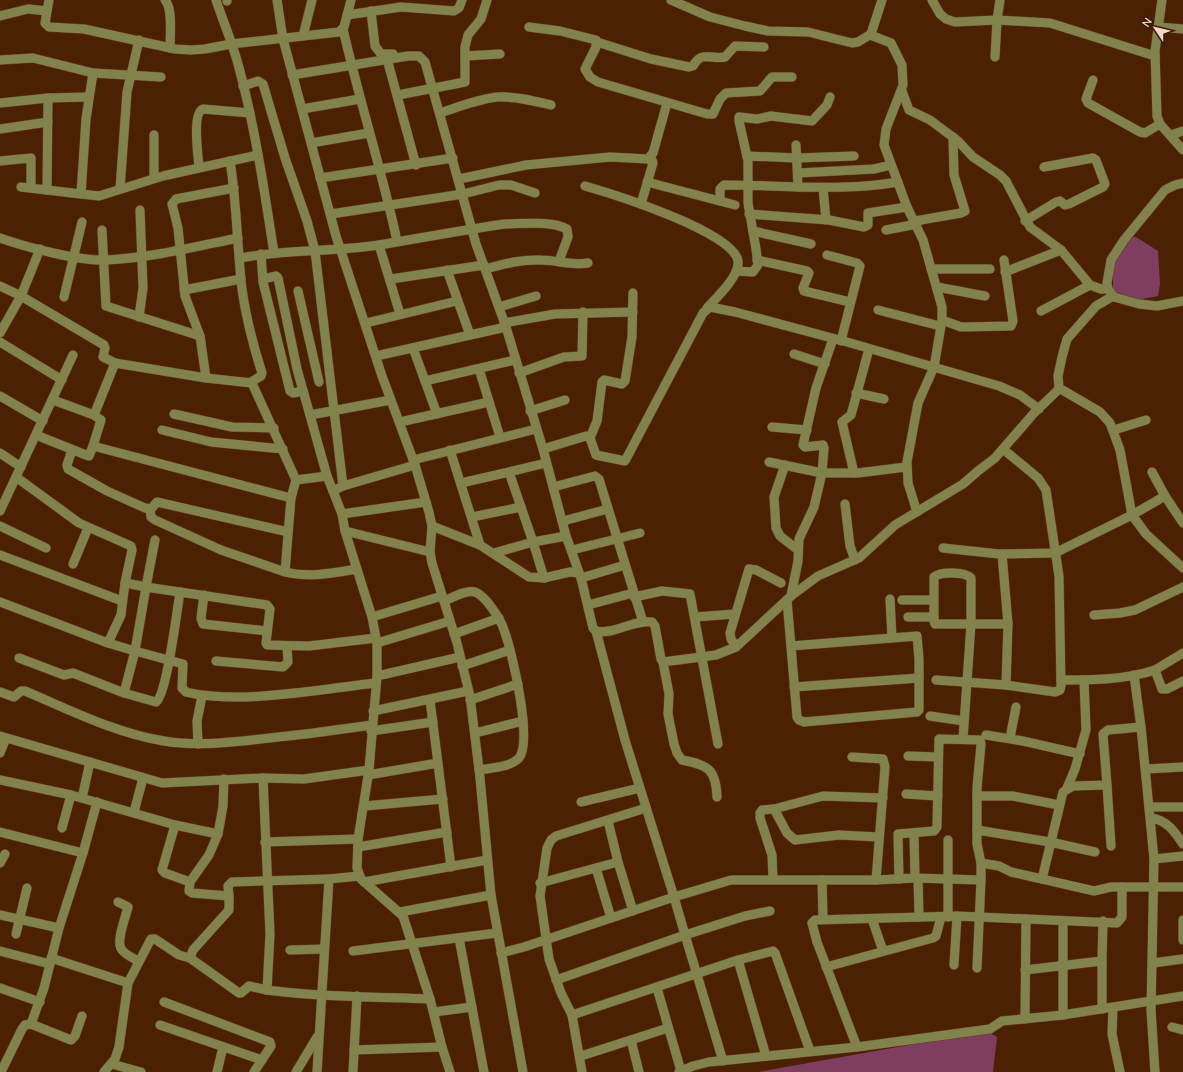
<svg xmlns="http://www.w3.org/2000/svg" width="1183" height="1072" font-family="Mulish,sans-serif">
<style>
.green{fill:#7f3e60}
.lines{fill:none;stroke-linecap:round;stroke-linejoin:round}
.minor-casing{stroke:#663d23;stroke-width:10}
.minor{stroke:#81824c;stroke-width:9}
</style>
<rect width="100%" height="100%" fill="#4b2003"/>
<g class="green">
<polygon points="1132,237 1136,237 1158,251 1160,284 1158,296 1137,300 1115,292 1113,288 1113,268 1117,256"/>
<polygon points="987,1031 997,1037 993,1072 758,1072"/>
</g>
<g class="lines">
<defs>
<g id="minor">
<polyline points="49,0 45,23 49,27 84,29 175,49 191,50 205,49 231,44 339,32 344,27 351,0"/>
<path d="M165,0C173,8 170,37 170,48"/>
<path d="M216,0C223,21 232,42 238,64C255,126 264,189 274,253"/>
<polyline points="227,0 227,1"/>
<polyline points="277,0 283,39 336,236 382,376 415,465 429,512 432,526 430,552 432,563 457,643 470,696 480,778 491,895 523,1072"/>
<polyline points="671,0 710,17 745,26 768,31 808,32 852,43 858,42 871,34"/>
<polyline points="882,0 871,34 873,36 891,43 902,65 903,85 886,129 884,145 907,207 923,240 942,307 942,320 934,367 918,403 907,462 908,483 917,512"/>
<polyline points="932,0 940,14 946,19 955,22 997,20 1050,23 1155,56"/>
<polyline points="1162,0 1155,51 1157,116 1160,124 1183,150"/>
<polyline points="371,11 375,46 381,54 393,54"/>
<polyline points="347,15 401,7 454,11 459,8 462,0"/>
<polyline points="0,16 28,9 47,11"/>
<polyline points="529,27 560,31 596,40 596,47 585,69 590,77 598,82 707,114 713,114 720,99 726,93 760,91 772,77 792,77"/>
<polyline points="1158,27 1183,29"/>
<path d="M343,29C359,100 382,170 397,241"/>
<polyline points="303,36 312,0"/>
<path d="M597,42L651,59L689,67L693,66C702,50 710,60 725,57L735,46L764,47"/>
<polyline points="465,56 500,54"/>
<polyline points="995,57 997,20 1000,0"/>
<polyline points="387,59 416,165"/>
<polyline points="0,60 33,58 93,73 161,77"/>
<polyline points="93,73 86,119 81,194 99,196 163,176 258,155"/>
<polyline points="292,75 408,56 419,56 425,62 476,244 506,327 543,449 566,536 581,578 593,628 596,631 625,740 674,897 524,947 501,953"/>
<polyline points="1093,80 1086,99 1088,103 1140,132 1145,133 1160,124"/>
<polyline points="243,86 258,81 263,84 285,158 307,221 315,251 343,486"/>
<polyline points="902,91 909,110 930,120 958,141 973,157 1000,175 1006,181 1030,227 1061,250 1090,285 1101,289 1108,289"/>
<polyline points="398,95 465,82 465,47 468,35 481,19 487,0"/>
<polyline points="0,103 48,98 88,97"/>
<polyline points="302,109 360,99"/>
<path d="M440,113C458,107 478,99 498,97C515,96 534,101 551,105"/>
<polyline points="0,129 48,122"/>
<polyline points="1171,135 1183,131"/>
<polyline points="311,143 369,133"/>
<polyline points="796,145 798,187"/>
<polyline points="747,156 797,158 854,156"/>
<polyline points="0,161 31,158 31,188"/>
<path d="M230,161C237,204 237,247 242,289C246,318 253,345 262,373L261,376L251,382"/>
<path d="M199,167C198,155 192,113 203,109L250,113"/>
<polyline points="798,173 874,169 891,165"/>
<polyline points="154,178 154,135"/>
<polyline points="320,178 453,158"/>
<polyline points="459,179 526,165 610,157 648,159 653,153 667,103"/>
<polyline points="647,182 735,205"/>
<polyline points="1183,183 1175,185 1165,190 1124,240 1111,260 1107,283 1108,289 1114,297 1139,304 1157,306 1183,301"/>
<path d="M585,186C613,194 734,232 738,261C740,276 716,298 707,308"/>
<polyline points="21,187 81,194"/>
<polyline points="823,188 826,220"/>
<polyline points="120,189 127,92 139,40"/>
<polyline points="47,190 48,98"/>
<path d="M720,201V189L724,185C782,185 840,192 898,182"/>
<polyline points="641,204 653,163 652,160 648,159"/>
<polyline points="331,214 463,194 499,185 511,185 535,193"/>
<polyline points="749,214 829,220 864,227 868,225 868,213 907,207"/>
<polyline points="915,221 961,213 965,211 954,175 953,137"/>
<polyline points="1025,221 1056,202 1060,201 1065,205 1069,204 1103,187 1105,184 1096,160 1093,158 1044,167"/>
<polyline points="102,230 106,306 200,336"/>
<polyline points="886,230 917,224"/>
<polyline points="753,231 811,244"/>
<path d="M0,238C25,247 79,261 105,260C150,258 194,247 238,238"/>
<polyline points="379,245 400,314"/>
<polyline points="261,254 263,282 290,391 293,393 303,391"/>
<polyline points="827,255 857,263 860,266 841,341"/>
<path d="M240,258C286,249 333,252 379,245C421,238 463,230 505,224C523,224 551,220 567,229L568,237L559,261"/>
<polyline points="757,260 807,271 809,273 803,288 804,291 850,302"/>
<path d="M485,269C504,264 522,259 541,260C558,260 570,266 588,263"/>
<polyline points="931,269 990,269"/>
<polyline points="447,270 470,335"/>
<polyline points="736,271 753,272 758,265 756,249 748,203 748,161 739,121 739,117 757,119 771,116 812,121 827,105 830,97"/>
<polyline points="1005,272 1061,250"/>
<polyline points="263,279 276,276 278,278 297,369 327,476"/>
<polyline points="391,279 484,265"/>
<path d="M0,286L21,296L104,345L105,348L103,357L115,363L206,378L252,383L296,480L291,498L285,572C309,578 333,573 357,569"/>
<polyline points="937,287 985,296"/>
<polyline points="184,290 241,279"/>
<polyline points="298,291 319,382"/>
<polyline points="64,297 82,222"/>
<polyline points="499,307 536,296"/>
<polyline points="878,310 940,326"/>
<polyline points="1041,311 1090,285"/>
<polyline points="139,317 143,288 140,210"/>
<polyline points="942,320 961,327 1011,326 1013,321 1004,260"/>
<polyline points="366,323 457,301"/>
<polyline points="504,323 555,314 633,312"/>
<polyline points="0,333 21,296 40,249"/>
<polyline points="0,342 62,380"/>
<polyline points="413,348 437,414"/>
<polyline points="794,354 825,364"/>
<polyline points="376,356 506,327"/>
<polyline points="479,369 500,437"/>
<polyline points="519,373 564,357 582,356 583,312"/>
<polyline points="206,378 200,336 185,296 178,228 172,204 176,199 234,188"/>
<polyline points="425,381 515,360"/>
<polyline points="1059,388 1100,412 1110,423 1120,450 1132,515 1146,534 1183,568"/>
<polyline points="856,393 884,399"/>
<polyline points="0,396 43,421"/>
<polyline points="53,400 94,415 101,420 93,446"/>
<polyline points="530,411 565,400"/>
<polyline points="174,414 232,427 274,428"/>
<polyline points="94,415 115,363"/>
<polyline points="310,415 391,400"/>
<polyline points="400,422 489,402"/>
<polyline points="772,427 807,430"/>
<polyline points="162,430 211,442 283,449"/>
<polyline points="1114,430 1146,420"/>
<polyline points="36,435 86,455 89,456 93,446 291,498"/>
<polyline points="590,438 597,421 602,382 604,380 622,384 625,381 632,337 633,293"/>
<polyline points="543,449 586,436 590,438 596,455 625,461 703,313 710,307 735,312 847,342 999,386 1020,395 1039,409"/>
<polyline points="72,450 67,465 68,469 107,491 145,508 151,509 157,502 288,532"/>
<polyline points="450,450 480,545"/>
<polyline points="0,453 21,467"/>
<polyline points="413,460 536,429"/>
<polyline points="769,462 822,473 858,473 906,467"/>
<polyline points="415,465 343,486 333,491 342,514 345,531 372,617 377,643 377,676 369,770 358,839 357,868 361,879 403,916 430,999 442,1047 450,1072"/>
<polyline points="785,465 774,497 776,528 780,536 798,550"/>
<polyline points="1152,472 1165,496 1183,523"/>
<polyline points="854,473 842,422 851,415 869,349"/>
<polyline points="16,477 79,523 131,546 132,550 125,583"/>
<polyline points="296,480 327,476 333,491"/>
<polyline points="461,483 509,472"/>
<polyline points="553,487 595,476 599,479 643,622"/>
<polyline points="845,504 850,546 855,560"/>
<polyline points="150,509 151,517 155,520 221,550 285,572"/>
<polyline points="0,511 73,355"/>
<polyline points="342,514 426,502"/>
<polyline points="472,517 521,507"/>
<polyline points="563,521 608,509"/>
<polyline points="0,526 46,548"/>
<polyline points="432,526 480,545 529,577 544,578 570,572 578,573"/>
<polyline points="345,531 430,552"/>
<polyline points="155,540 146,587 267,605 270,609 266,643 267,645 309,646 376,638"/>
<polyline points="943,548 999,554 1055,553 1132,515 1165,496"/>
<polyline points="572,550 640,533"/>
<polyline points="494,553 533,542 566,536"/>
<polyline points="1002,554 1008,624 1006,685"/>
<polyline points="0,555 122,601"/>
<polyline points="73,564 88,528"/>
<polyline points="544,578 533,542 509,472 546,463"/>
<polyline points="581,578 625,565"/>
<polyline points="204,595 201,618 203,624 267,631"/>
<polyline points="791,596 798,561 799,539 814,507 822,473 824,448 823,445 805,447 803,445 816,388 833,339"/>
<polyline points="634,597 662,591 690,594 718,744"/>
<polyline points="890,599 892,638"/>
<polyline points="787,600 797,717 799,720 804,722 917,712 919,710 919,659 917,636 791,646"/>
<polyline points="902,600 933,600"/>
<path d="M444,601C452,598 467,589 475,592C486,596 501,620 504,630C512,651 533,741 519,758C511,767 491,768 479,770"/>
<polyline points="0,602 108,643 135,651 124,693"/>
<polyline points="588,605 633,593"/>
<polyline points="1094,615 1120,613 1135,610 1183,587"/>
<polyline points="372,617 442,596"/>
<polyline points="695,617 735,614"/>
<polyline points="908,617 934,617"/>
<path d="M596,631C615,635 634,619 652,622L655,626L661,659L663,662L716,655L736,647L791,596L818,576L859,558L895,525L963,484L978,471L995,458L1034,413L1057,391L1059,388L1058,376L1062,357L1067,339L1096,306L1113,296"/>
<polyline points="454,634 499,618"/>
<path d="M108,643L121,615L125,583L146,587L135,651L183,664L182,688L186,692C240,705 320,689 376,683"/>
<polyline points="377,643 450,621"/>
<polyline points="736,647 731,639 730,633 749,569 756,570 781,583"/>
<path d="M19,658L64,675L73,673L124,693L156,702C167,694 177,610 180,592"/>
<polyline points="216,661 283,667 288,662 287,647"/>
<path d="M663,662L669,694L668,714L674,744L677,753L682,760C708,765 716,769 717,797"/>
<polyline points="462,666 510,650"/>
<polyline points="1155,670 1183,653"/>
<polyline points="1134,675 1141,727"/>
<polyline points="377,676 460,657"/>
<polyline points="936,680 1006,685 1055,692 1060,690 1061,686 1059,576 1046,490 1038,478 1003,449"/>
<path d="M1061,680C1092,680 1125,680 1155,670L1162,689H1167L1183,681"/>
<polyline points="794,687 919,678"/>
<path d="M0,692L14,697L21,691H25C70,710 115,733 164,741C194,746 222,743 252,740C292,736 332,731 372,725"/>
<polyline points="430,700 451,867"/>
<polyline points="470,700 518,684"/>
<polyline points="373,711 468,691"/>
<polyline points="930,716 964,721"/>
<polyline points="371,731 433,722"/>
<polyline points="475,733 523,721"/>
<polyline points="986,735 1023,741 1080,754"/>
<polyline points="0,736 162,783 263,778 304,779 369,770"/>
<polyline points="1010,738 1016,707"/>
<path d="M963,739L971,624V578C965,572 941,571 934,577V621L935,624H1008"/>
<polyline points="198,744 197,721 202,696"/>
<polyline points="0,753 6,738"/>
<polyline points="908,756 938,757"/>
<polyline points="852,757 883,759 885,767 876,880"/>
<polyline points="1146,769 1183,767"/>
<polyline points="368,775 438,763"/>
<path d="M263,778L270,934L267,990C321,997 376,997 430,999"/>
<polyline points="0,780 71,795 175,825 218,834 223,806 224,779"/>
<polyline points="1107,785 1111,846"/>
<polyline points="1067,788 1075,769 1086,730 1084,680"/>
<polyline points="906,794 938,796"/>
<polyline points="977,796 1013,796 1059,805"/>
<polyline points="82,798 90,762"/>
<polyline points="581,802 640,788"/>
<polyline points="364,806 443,799"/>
<polyline points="1149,807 1183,807"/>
<polyline points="774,809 787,833 795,840 839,835 879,837"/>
<polyline points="134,812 143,778"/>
<path d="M1151,818C1167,820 1175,832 1183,844"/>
<polyline points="608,821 618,862 633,911"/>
<polyline points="175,825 162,870 165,873 190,882"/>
<polyline points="62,828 71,795"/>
<polyline points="977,830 1050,842 1095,852"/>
<polyline points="0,832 83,853"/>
<polyline points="914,833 915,878"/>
<polyline points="218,834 209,855 190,882 189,891 192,893 229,896 228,886 232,882 329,879"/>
<polyline points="948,840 948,917"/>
<polyline points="265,842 358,839"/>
<polyline points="358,847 447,832"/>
<polyline points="1154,859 1183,856"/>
<polyline points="0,863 5,854"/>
<polyline points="981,863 999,866 1011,872 1042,879 1063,792 1073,786 1107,785 1103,734 1108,730 1141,727 1154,859 1151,1010 1155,1072"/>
<polyline points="596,868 611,918"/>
<polyline points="918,878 919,917"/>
<polyline points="773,879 772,855 760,818 760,813 762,810 774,809 823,796 883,798"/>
<polyline points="899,879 898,834 934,831 937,827 939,739 980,740 981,744 977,788 977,844 981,863 981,880 977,968"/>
<polyline points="1042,879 1094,891 1111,887 1183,887"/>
<polyline points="822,880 823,918"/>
<polyline points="364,882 487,860"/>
<polyline points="540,883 618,862"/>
<polyline points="229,896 229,910 193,950 190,958 239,993 241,993 249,986 267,990"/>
<path d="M118,902L128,907C126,917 115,942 122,950C126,955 133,958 138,961"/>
<polyline points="770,911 745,916 685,935 674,897 731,880 876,880 915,878 981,880"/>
<polyline points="400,912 491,895"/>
<polyline points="0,915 59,928 83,853 97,802"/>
<polyline points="872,919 883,951"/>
<polyline points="1183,920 1183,940"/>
<polyline points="16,934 27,888"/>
<polyline points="459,938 484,1072"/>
<polyline points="290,950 324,949"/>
<polyline points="0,951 50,964"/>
<polyline points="353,951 497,933"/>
<polyline points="51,958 128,983 119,1047 115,1059 104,1072"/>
<polyline points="738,960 766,1056"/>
<polyline points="1102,961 1102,1009"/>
<polyline points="1153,963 1183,959"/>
<polyline points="954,965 957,916"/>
<polyline points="826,967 933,938 936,936 941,917"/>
<polyline points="1025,970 1102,961 1103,921"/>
<polyline points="556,980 685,935 723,1061"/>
<polyline points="128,983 151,939 155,939 179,955 190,958"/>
<polyline points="0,988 40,1002"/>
<polyline points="657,988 681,1071"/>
<polyline points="164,1002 270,1042 271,1046 254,1072"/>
<polyline points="1113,1008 1112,1034 1120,1072"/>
<polyline points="434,1012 472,1007"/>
<polyline points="572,1015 738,960 773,951 775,953 810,1051"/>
<polyline points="1063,1015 1063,921"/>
<polyline points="1025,1019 1026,919"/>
<polyline points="31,1024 71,1040 75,1036 82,1016"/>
<polyline points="160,1025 262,1060"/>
<polyline points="1172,1027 1183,1030"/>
<polyline points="631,1040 639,1072"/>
<polyline points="857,1047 990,1029 1002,1021 1063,1015 1183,996"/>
<polyline points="354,1050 442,1047"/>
<polyline points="581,1056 668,1028"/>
<polyline points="112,1064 141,1072"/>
<polyline points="1,1072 22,1029 25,1025 31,1024 44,988 59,928"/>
<polyline points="217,1072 223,1047"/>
<polyline points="296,1072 317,1037"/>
<polyline points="317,1072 329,879 359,876"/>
<polyline points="353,1072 357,996"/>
<polyline points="582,1072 572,1015 561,993 549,959 540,896 547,848 551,840 556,836 646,808"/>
<polyline points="679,1072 693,1066 709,1062 857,1047 817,942 812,923 815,920 957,916 1117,923 1122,917 1122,887"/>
</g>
</defs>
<use href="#minor" class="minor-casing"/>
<use href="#minor" class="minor"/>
</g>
<g transform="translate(1155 28) rotate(305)" stroke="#3b1a05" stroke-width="3" paint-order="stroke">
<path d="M0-3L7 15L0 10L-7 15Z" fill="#f4d7c8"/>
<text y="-6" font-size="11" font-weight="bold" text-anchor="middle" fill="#f4d7c8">N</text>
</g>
</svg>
